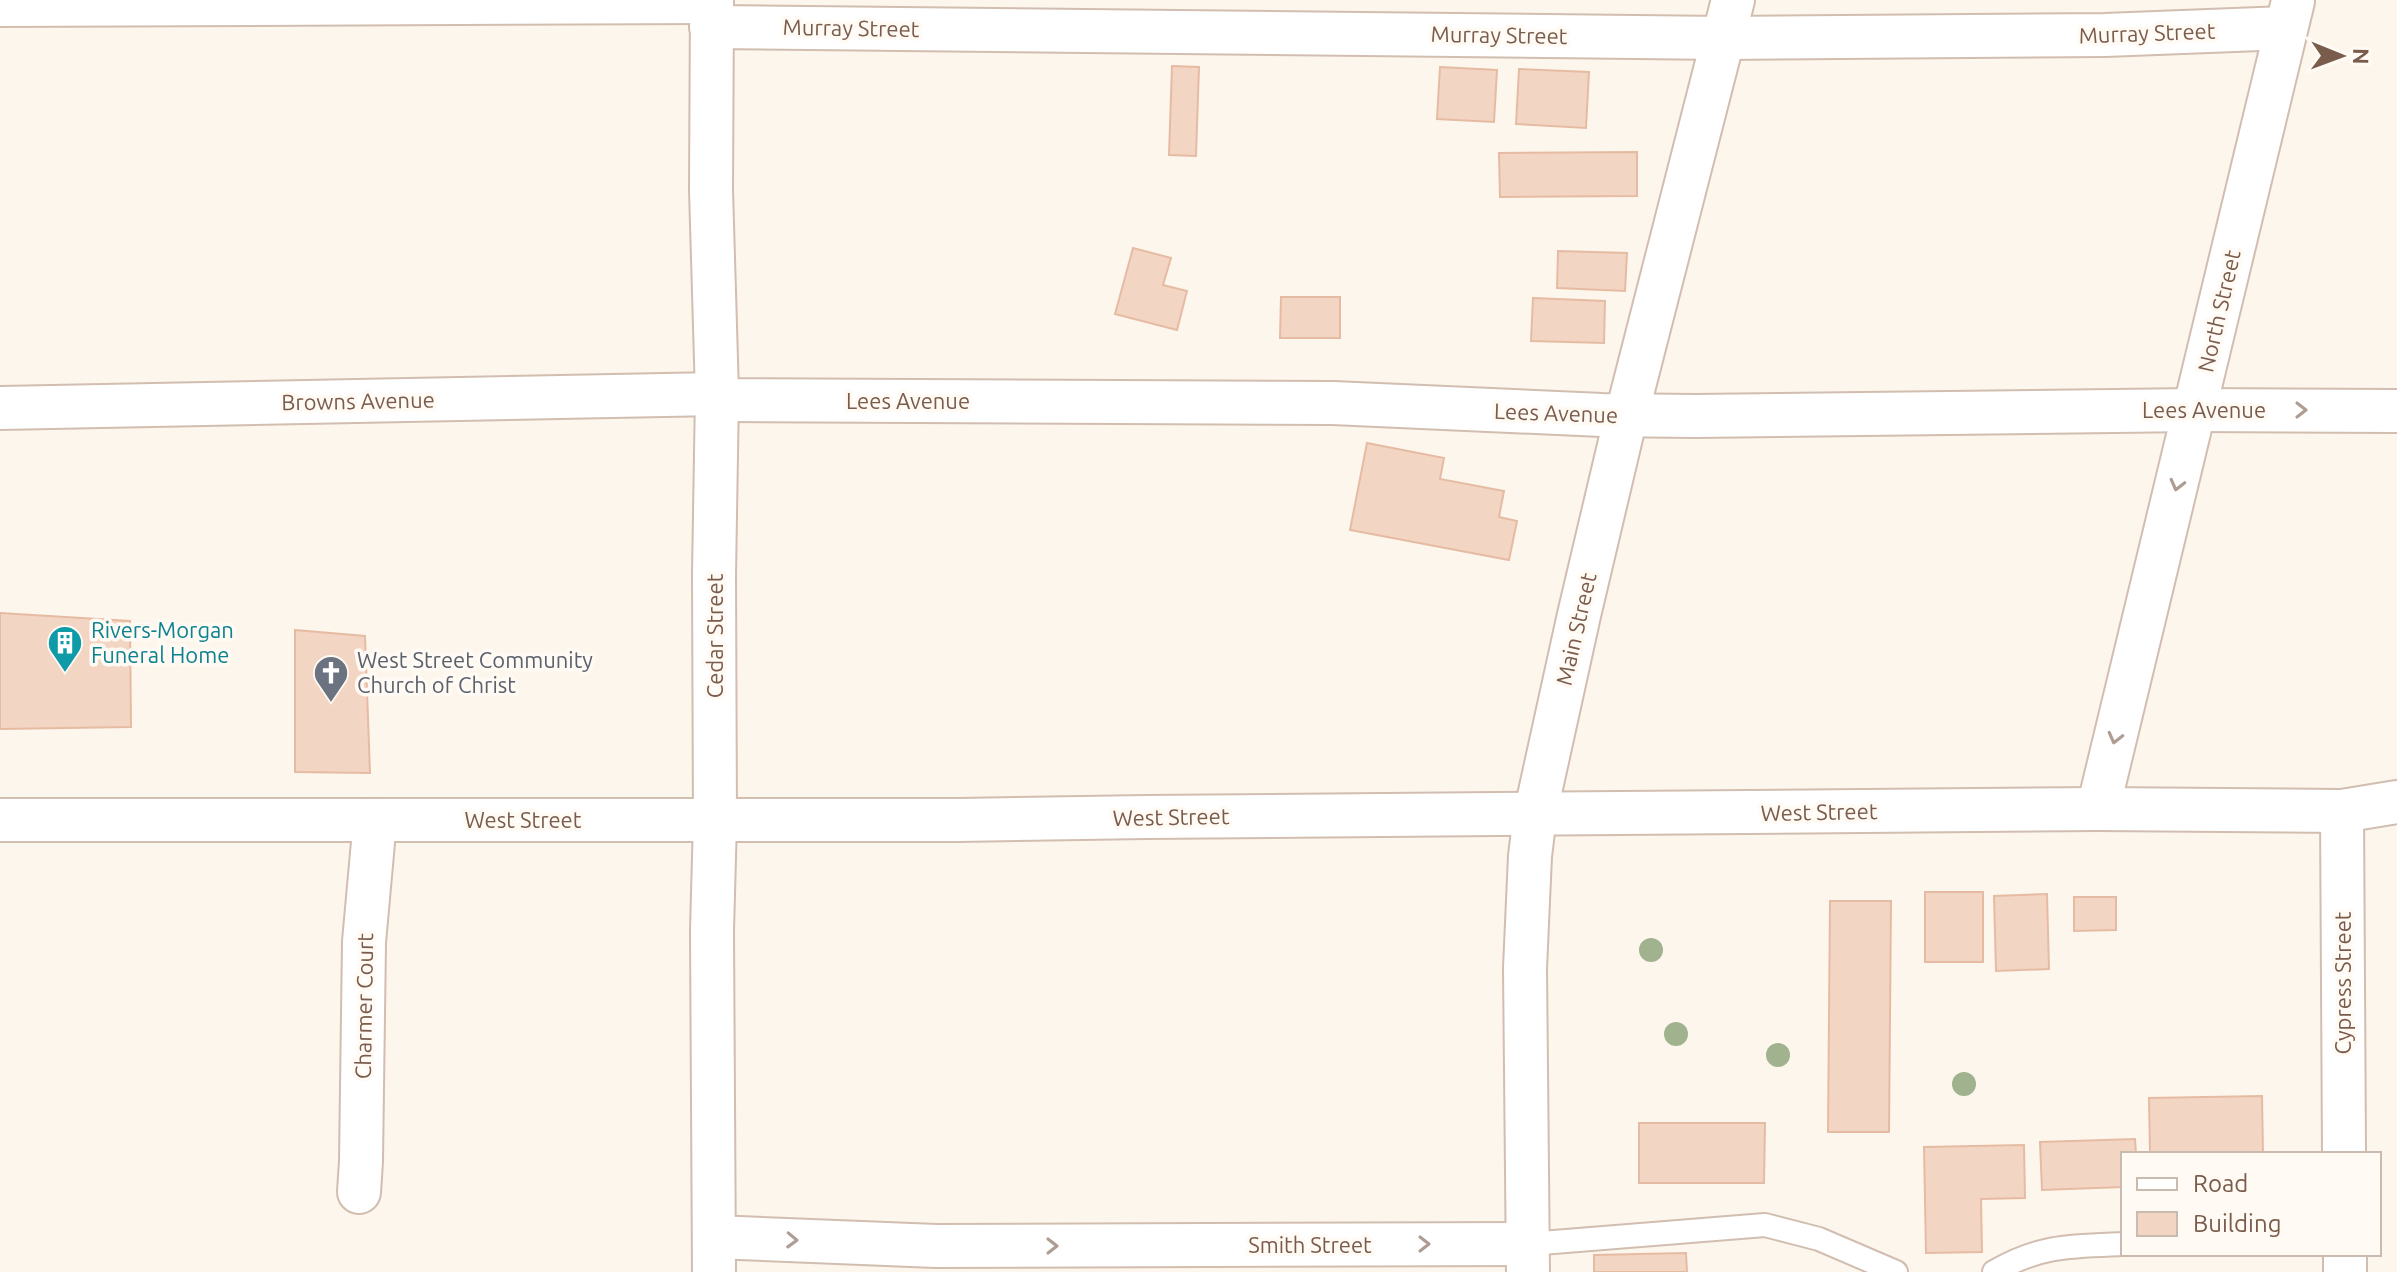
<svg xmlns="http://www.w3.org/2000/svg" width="2397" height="1272" font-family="Ubuntu,sans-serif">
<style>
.building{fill:#f3d5c3;stroke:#e6bba3;stroke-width:2}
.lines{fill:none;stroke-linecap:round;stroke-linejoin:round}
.service-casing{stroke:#d1beb0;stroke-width:26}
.minor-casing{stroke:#d1beb0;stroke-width:46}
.service{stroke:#fff;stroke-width:22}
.minor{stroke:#fff;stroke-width:42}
.tree{fill:#a0b28e}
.oneway{stroke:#af9d94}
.labels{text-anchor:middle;stroke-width:7;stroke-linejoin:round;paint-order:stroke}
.street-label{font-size:22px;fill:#7a5c4d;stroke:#fffaf3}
.culture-label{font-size:22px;fill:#0d838f;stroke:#fffaf3;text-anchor:start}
.worship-label{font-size:22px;fill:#5b616d;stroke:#fffaf3;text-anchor:start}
</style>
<rect width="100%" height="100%" fill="#fdf6ec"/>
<g class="building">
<polygon points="1172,66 1199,67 1196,156 1169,155"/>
<polygon points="1440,67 1497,70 1494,122 1437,119"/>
<polygon points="1519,69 1589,72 1586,128 1516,124"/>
<polygon points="1637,152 1637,196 1500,197 1499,153"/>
<polygon points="1133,248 1171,258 1163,285 1187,291 1177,330 1115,314"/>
<polygon points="1558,251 1627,253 1625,291 1557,288"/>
<polygon points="1281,297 1340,297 1340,338 1280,338"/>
<polygon points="1533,298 1605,301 1604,343 1531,341"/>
<polygon points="1367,443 1444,458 1440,479 1504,491 1499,517 1517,521 1509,560 1350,530"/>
<polygon points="0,613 130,621 131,727 0,729"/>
<polygon points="295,630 365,636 370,773 295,772"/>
<rect x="1925" y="892" width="58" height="70"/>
<polygon points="2047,894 2049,969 1996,971 1994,896"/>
<polygon points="2074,897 2116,897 2116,930 2074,931"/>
<polygon points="1830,901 1891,901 1889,1132 1828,1132"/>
<polygon points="2262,1096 2263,1154 2150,1154 2149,1098"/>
<polygon points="1639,1123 1765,1123 1764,1183 1639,1183"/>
<polygon points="2135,1139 2136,1154 2123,1154 2123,1187 2042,1190 2040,1142"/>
<polygon points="2024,1145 2025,1198 1981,1199 1982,1252 1926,1253 1924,1147"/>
<polygon points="1686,1253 1687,1272 1594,1272 1594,1255"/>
</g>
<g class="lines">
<defs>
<g id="service">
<polyline points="1529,1244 1765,1225 1819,1239 1896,1272"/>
<path d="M1994,1272C2039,1245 2073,1246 2123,1244"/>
</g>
<g id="minor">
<polyline points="712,1 711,190 717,394 714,575 715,820 712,931 714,1272"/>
<polyline points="0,5 712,2"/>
<polyline points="711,27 1724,38 2105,35 2286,28"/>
<polyline points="0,408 717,394 730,400 1333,403 1602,415 1695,416 2195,410 2397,411"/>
<polyline points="2098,809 2293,1"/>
<polyline points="2342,811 2344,1154"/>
<polyline points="0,820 959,820 1147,817 2098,809 2342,811 2397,802"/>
<polyline points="359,1192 361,1161 364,942 375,820"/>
<polyline points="714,1237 936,1246 1529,1244"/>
<polyline points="2345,1254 2345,1272"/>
<polyline points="1528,1272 1525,968 1530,856 1535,815 1579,615 1623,429 1733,0"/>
</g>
</defs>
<use href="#service" class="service-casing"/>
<use href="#minor" class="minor-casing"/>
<use href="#service" class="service"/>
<use href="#minor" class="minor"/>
</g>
<g class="tree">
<circle cx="1651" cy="950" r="12"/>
<circle cx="1676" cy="1034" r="12"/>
<circle cx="1778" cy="1055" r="12"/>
<circle cx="1964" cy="1084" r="12"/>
</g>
<defs><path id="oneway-chevron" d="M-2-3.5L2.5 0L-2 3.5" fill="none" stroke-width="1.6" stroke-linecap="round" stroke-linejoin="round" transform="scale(2)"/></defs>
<g class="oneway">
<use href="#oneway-chevron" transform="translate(2301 410)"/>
<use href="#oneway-chevron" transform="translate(2177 485) rotate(104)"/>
<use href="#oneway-chevron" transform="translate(2115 738) rotate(104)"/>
<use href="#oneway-chevron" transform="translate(792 1240) rotate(2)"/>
<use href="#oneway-chevron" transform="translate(1424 1244)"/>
<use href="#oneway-chevron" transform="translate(1052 1246)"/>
</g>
<defs>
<symbol id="building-pin" viewBox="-11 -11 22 30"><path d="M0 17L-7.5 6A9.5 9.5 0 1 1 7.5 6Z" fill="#0f9aa8" stroke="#fffaf3"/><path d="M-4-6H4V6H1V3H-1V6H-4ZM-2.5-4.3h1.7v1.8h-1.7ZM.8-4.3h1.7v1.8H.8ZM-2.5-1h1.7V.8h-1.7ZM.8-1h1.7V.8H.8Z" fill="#fff"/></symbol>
<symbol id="church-pin" viewBox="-11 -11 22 30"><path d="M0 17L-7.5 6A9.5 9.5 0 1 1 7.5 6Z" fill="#6b7280" stroke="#fffaf3"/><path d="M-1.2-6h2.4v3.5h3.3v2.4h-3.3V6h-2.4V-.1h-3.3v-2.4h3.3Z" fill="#fff"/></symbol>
</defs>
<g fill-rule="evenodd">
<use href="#building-pin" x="45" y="623" width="40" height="54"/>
<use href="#church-pin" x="311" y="653" width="40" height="54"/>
</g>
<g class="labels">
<g class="street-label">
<text transform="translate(851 28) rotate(1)" y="8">Murray Street</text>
<text transform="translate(2147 33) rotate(-2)" y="8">Murray Street</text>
<text transform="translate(1499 35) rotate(1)" y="8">Murray Street</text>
<text transform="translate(2219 311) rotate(-77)" y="8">North Street</text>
<text transform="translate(358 401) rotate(-1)" y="8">Browns Avenue</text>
<text x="908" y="409">Lees Avenue</text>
<text x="2204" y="418">Lees Avenue</text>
<text transform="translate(1556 413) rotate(2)" y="8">Lees Avenue</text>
<text transform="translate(1576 629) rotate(-77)" y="8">Main Street</text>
<text transform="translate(715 636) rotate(-90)" y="8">Cedar Street</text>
<text transform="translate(1819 812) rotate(-1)" y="8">West Street</text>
<text transform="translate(1171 817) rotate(-1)" y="8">West Street</text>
<text x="523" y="828">West Street</text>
<text transform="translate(2343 983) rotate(-90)" y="8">Cypress Street</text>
<text transform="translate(364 1006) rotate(-89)" y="8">Charmer Court</text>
<text x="1310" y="1253">Smith Street</text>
</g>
<g class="culture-label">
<text x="91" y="638">Rivers-Morgan<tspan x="91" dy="25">Funeral Home</tspan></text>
</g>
<g class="worship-label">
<text x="357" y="668">West Street Community<tspan x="357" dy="25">Church of Christ</tspan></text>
</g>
</g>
<rect x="2121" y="1152" width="260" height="104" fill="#fffaf3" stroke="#cabbb1" stroke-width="2"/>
<rect x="2137" y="1178" width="40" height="12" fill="#ffffff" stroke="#cabbb1" stroke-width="2"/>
<text x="2193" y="1192" font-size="24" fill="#7a5c4d">Road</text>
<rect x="2137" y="1212" width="40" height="24" fill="#f3d5c3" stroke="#cabbb1" stroke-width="2"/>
<text x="2193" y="1232" font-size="24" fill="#7a5c4d">Building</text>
<g transform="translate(2341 56) rotate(91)" stroke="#fffaf3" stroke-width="6" paint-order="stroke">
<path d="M0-6L14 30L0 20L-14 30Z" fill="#7a5c4d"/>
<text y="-12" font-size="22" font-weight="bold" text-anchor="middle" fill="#7a5c4d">N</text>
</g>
</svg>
